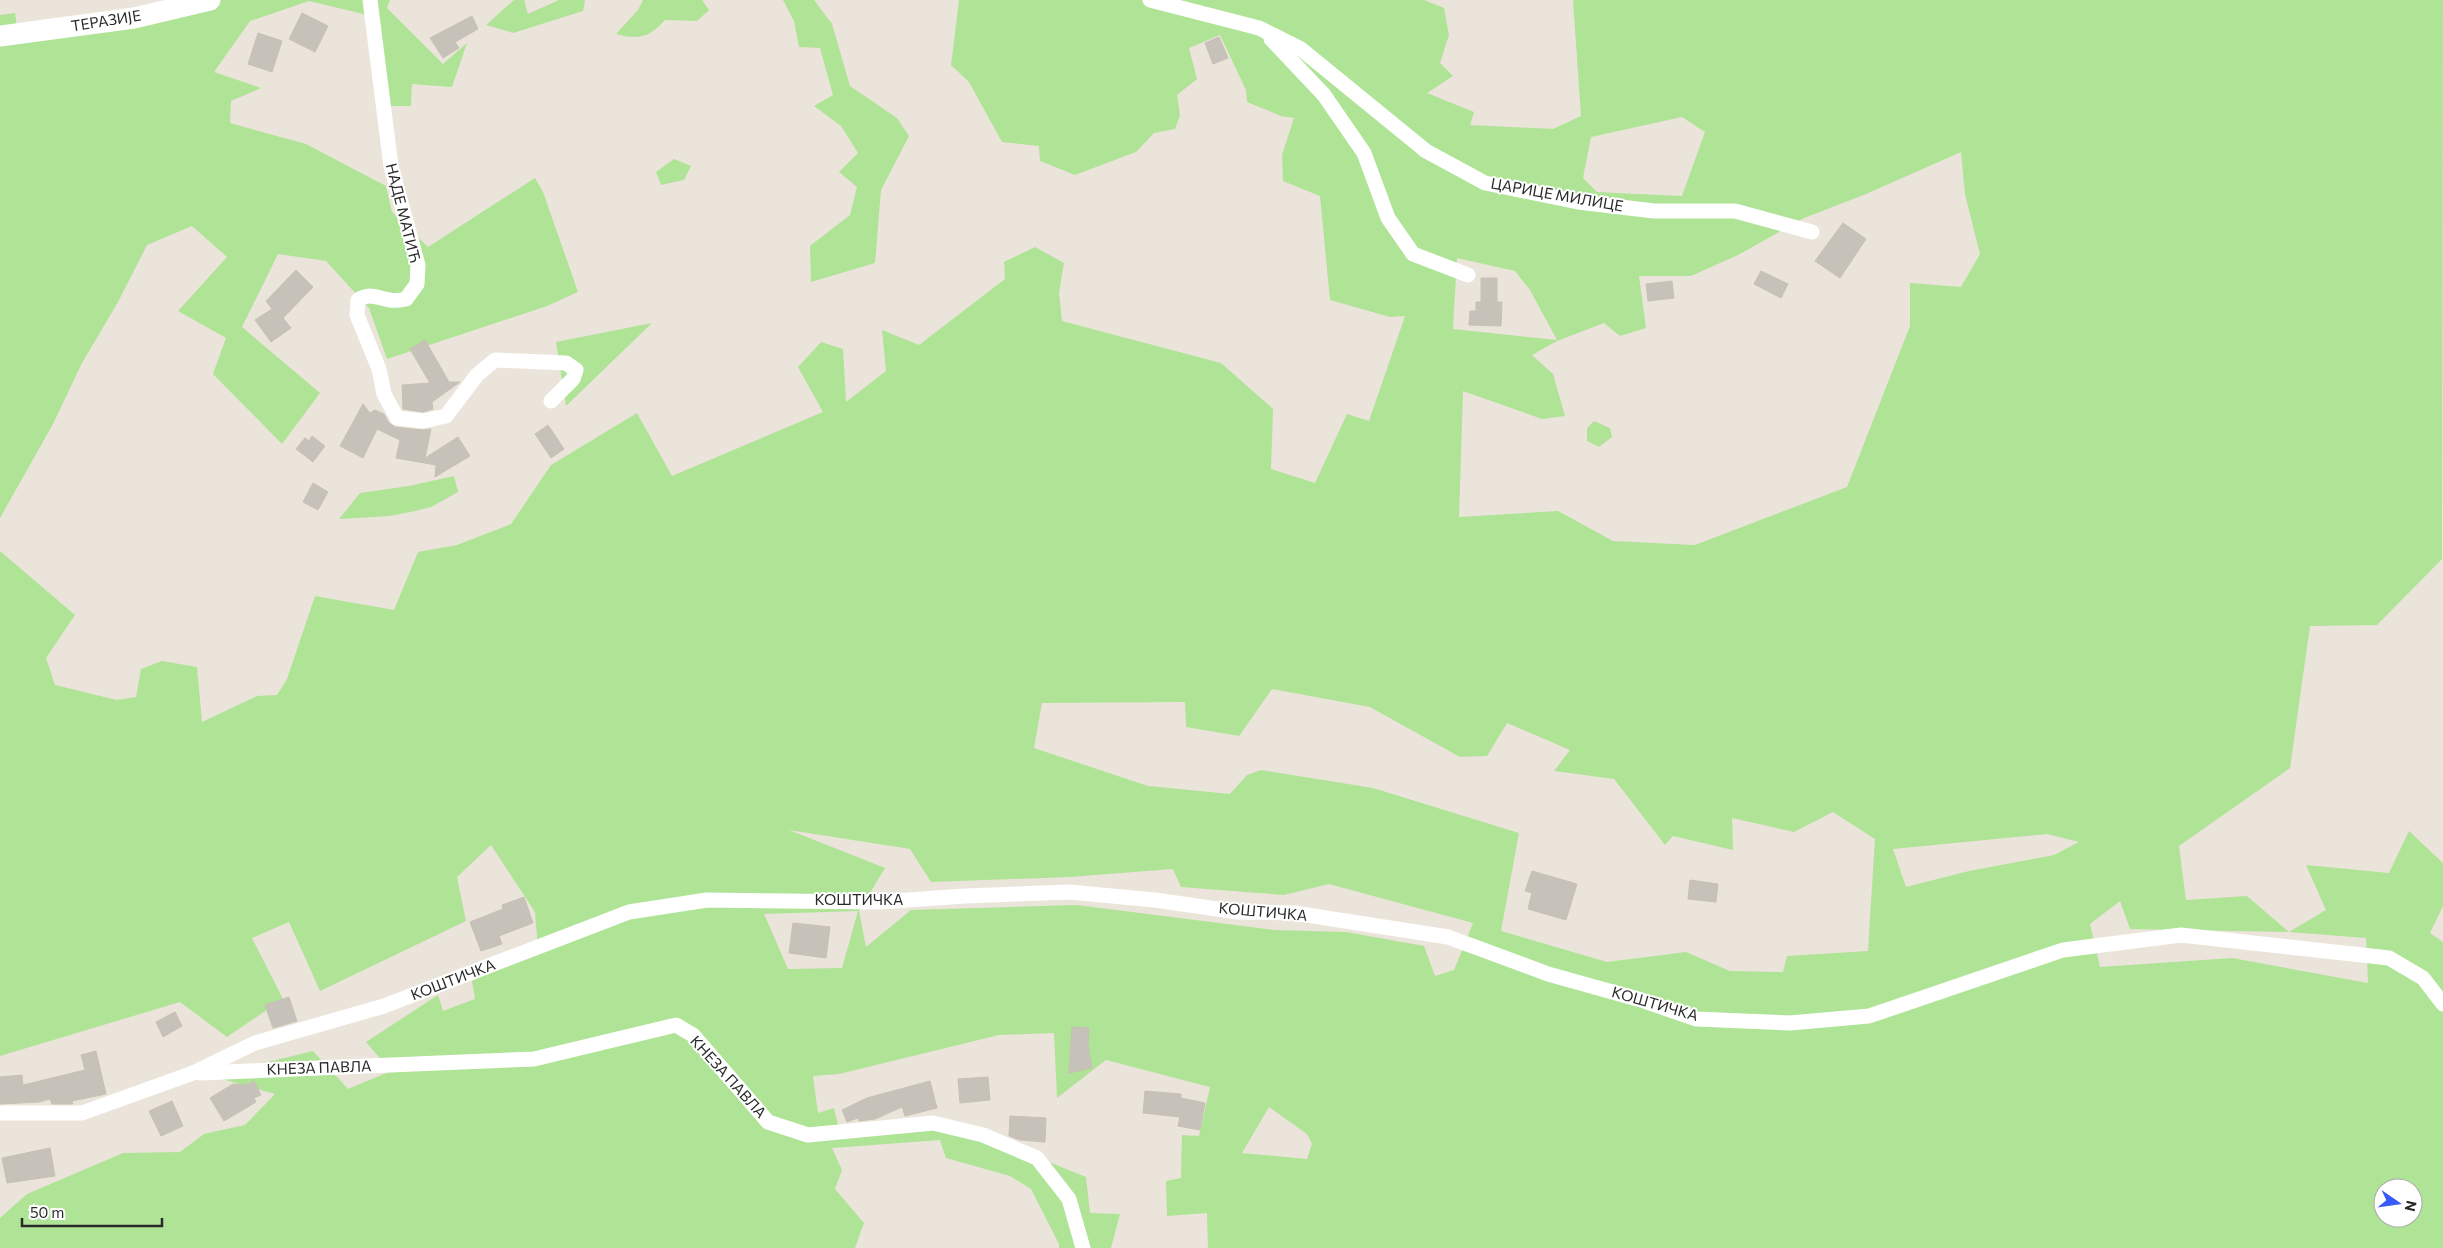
<svg xmlns="http://www.w3.org/2000/svg" width="2443" height="1248" font-family="Commissioner,sans-serif">
<style>
.green{fill:#afe396;fill-rule:evenodd}
.building{fill:#c7c2b9;stroke:#c7c0b4}
.lines{fill:none;stroke-linecap:round;stroke-linejoin:round}
.street{stroke:#fff;stroke-width:15}
.secondary{stroke:#fff;stroke-width:21}
.labels{text-anchor:middle;stroke-width:4;stroke-linejoin:round;paint-order:stroke}
.street-label{font-size:15px;fill:#292929;stroke:#fff}
</style>
<rect width="100%" height="100%" fill="#ebe4da"/>
<g class="green">
<polygon points="165,0 390,0 387,8 443,64 467,43 452,87 412,84 411,106 388,106 376,17 309,1 250,21 214,72 261,88 231,101 230,123 306,144 386,186 392,212 428,247 535,178 543,192 578,292 547,306 387,359 369,308 326,261 278,254 242,327 320,393 282,444 213,374 226,338 178,311 227,257 192,226 147,245 118,302 82,363 53,424 0,518 0,15 15,13 19,43"/>
<polygon points="514,0 524,0 528,14 559,0 585,0 583,11 513,33 486,25"/>
<path d="M643,0H702L709,10L697,21L665,20C649,38 638,40 616,34L638,10Z"/>
<polygon points="783,0 814,0 832,24 850,86 897,118 909,136 881,190 875,263 811,282 810,246 850,215 857,187 839,172 858,153 841,126 814,106 833,95 820,48 799,47 794,21"/>
<path d="M959,0H1424L1444,8L1449,35L1440,63L1453,76L1427,93L1474,112L1470,125L1553,129L1581,116L1573,0H2443L2442,559L2377,625L2310,626L2290,768L2179,846L2186,900L2247,896L2289,932L2326,910L2306,865L2389,873L2409,831L2443,863V906L2430,933L2443,942V1248H1208L1207,1213L1167,1216L1166,1181L1181,1178L1182,1135L1199,1136L1210,1087L1106,1060L1057,1098L1054,1033L999,1035L839,1074L813,1076L818,1113L834,1108L838,1125L937,1117L1086,1177L1090,1213L1120,1214L1111,1248H1059V1244L1031,1189L1010,1176L946,1158L940,1140L832,1148L842,1170L835,1189L864,1223L855,1248H0V1218L27,1194L123,1153L180,1152L204,1134L245,1125L275,1094L222,1079L252,1066L313,1051L348,1089L391,1071L366,1042L438,995L443,1011L475,999L472,981L538,950L535,912L491,845L457,877L466,921L320,991L289,922L252,938L283,999L227,1037L180,1002L0,1056V551L75,615L46,658L55,685L117,700L136,697L141,669L162,661L197,667L202,722L257,696L277,695L287,679L315,596L394,610L418,552L457,545L511,524L551,465L637,413L672,476L823,412L798,367L821,342L843,349L846,402L886,371L882,330L919,345L1005,279L1004,262L1035,247L1064,263L1059,293L1062,321L1221,363L1273,409L1271,469L1315,483L1347,414L1369,421L1405,316L1390,317L1330,300L1320,196L1283,181L1282,155L1294,118L1281,116L1247,102L1246,90L1220,35L1189,48L1197,79L1177,95L1180,115L1175,129L1154,133L1136,152L1075,175L1040,161L1039,146L1002,142L969,82L951,65ZM1682,117L1705,132L1682,196L1597,192L1583,178L1591,137ZM1961,152L1965,194L1980,254L1961,287L1910,283V326L1847,487L1695,545L1613,541L1558,511L1459,517L1463,391L1542,419L1565,416L1553,374L1532,355L1557,341L1604,323L1620,336L1646,328L1639,276H1691L1738,255L1804,218L1866,194ZM1457,258L1515,271L1530,290L1557,340L1453,329ZM1272,689L1370,707L1460,757L1487,756L1507,723L1570,750L1554,771L1614,779L1665,845L1673,836L1733,850L1732,818L1794,832L1833,812L1875,839L1868,951L1787,956L1783,972L1730,971L1686,952L1607,962L1501,931L1519,833L1373,788L1261,770L1247,775L1230,794L1148,786L1034,748L1042,703L1185,702L1186,727L1239,736ZM789,830L910,849L931,882L1069,877L1173,869L1181,887L1284,895L1329,884L1473,923L1454,970L1435,976L1424,946L1346,932L1274,930L1077,905L911,910L866,947L859,911L885,868ZM2047,834L2079,842L2054,855L1969,871L1906,887L1893,849ZM2120,901L2130,929L2289,932L2366,938L2368,983L2232,958L2100,967L2090,924ZM858,911L842,968L788,969L764,914ZM1269,1107L1307,1134L1312,1144L1307,1159L1242,1153ZM2383,1188H2413V1218H2383Z"/>
<polygon points="674,159 691,166 684,180 661,185 656,172"/>
<polygon points="652,323 566,406 556,342"/>
<polygon points="1594,421 1610,428 1612,437 1599,447 1587,441 1587,428"/>
<polygon points="454,476 458,492 431,507 415,511 390,516 339,519 360,493 409,486"/>
</g>
<g class="building">
<polygon points="302,13 328,26 315,52 289,39"/>
<polygon points="472,16 478,29 455,42 459,48 443,58 430,38"/>
<polygon points="258,33 282,41 272,72 248,64"/>
<polygon points="1219,37 1228,58 1213,64 1205,43"/>
<polygon points="1843,223 1866,239 1840,278 1815,261"/>
<polygon points="296,270 313,287 283,318 291,328 271,342 255,320 272,309 266,301"/>
<polygon points="1761,271 1788,284 1781,298 1754,284"/>
<polygon points="1481,278 1497,278 1497,302 1502,302 1501,326 1469,325 1470,311 1476,311 1476,302 1481,302"/>
<polygon points="1672,281 1674,298 1648,301 1646,284"/>
<polygon points="425,340 449,382 460,382 432,402 433,409 423,412 403,409 402,385 430,383 410,349"/>
<polygon points="363,404 370,413 375,410 384,414 389,423 395,427 422,430 431,429 425,458 458,437 470,456 435,477 436,465 396,458 400,440 377,429 363,458 340,446"/>
<polygon points="548,425 564,449 551,458 535,434"/>
<polygon points="312,436 325,446 313,462 296,449 305,438 309,441"/>
<polygon points="313,483 328,492 318,510 303,502"/>
<polygon points="1532,871 1577,884 1566,920 1528,909 1532,893 1525,891"/>
<polygon points="1690,880 1718,884 1716,902 1688,899"/>
<polygon points="524,897 533,923 499,936 502,944 481,951 470,922 503,909 502,905"/>
<polygon points="793,923 830,927 826,958 789,953"/>
<polygon points="289,997 297,1021 273,1028 265,1005"/>
<polygon points="175,1012 182,1026 163,1037 156,1022"/>
<polygon points="1072,1027 1089,1028 1088,1046 1092,1068 1069,1073"/>
<polygon points="96,1051 106,1094 72,1101 73,1104 52,1104 50,1099 39,1102 0,1104 0,1077 22,1075 23,1085 85,1070 81,1055"/>
<polygon points="988,1077 990,1100 960,1103 958,1079"/>
<polygon points="254,1081 261,1095 254,1098 256,1102 224,1121 210,1098 233,1084 247,1085"/>
<polygon points="930,1081 937,1108 905,1116 902,1107 875,1119 859,1121 858,1118 847,1122 842,1110 867,1098"/>
<polygon points="1145,1091 1181,1094 1181,1098 1205,1103 1200,1130 1178,1126 1180,1117 1143,1113"/>
<polygon points="172,1101 183,1126 161,1136 149,1111"/>
<polygon points="1010,1116 1046,1118 1045,1142 1020,1140 1009,1136"/>
<polygon points="50,1148 55,1176 7,1183 2,1158"/>
</g>
<g class="lines">
<g class="street">
<path d="M370,0L391,166L418,265L417,284L406,299C401,300 395,301 390,300C377,298 370,292 358,300L357,315L379,369L384,394L397,418L423,421L446,416L477,375L495,360L566,363L576,370L573,379L551,401"/>
<polyline points="1150,0 1259,28 1301,49 1426,151 1485,183 1578,202 1654,211 1735,211 1812,232"/>
<polyline points="1271,39 1324,95 1364,153 1388,218 1413,254 1468,275"/>
<polyline points="200,1073 534,1059 676,1025 693,1035 768,1122 808,1135 933,1123 983,1135 1037,1158 1069,1199 1083,1248"/>
<polyline points="0,1113 82,1113 193,1073 255,1043 384,1006 629,912 707,900 879,902 965,896 1069,892 1155,900 1238,912 1294,913 1448,937 1548,974 1641,1000 1696,1019 1790,1023 1869,1016 2063,950 2181,935 2389,958 2423,978 2443,1004"/>
</g>
<polyline class="secondary" points="0,36 134,18 210,0"/>
</g>
<g class="labels">
<g class="street-label">
<text transform="translate(106 21) rotate(-9)" y="5">ТЕРАЗИЈЕ</text>
<text transform="translate(1557 195) rotate(10)" y="5">ЦАРИЦЕ МИЛИЦЕ</text>
<text transform="translate(403 213) rotate(76)" y="5">НАДЕ МАТИЋ</text>
<text x="859" y="905">КОШТИЧКА</text>
<text transform="translate(1263 912) rotate(5)" y="5">КОШТИЧКА</text>
<text transform="translate(453 980) rotate(-21)" y="5">КОШТИЧКА</text>
<text transform="translate(1655 1004) rotate(16)" y="5">КОШТИЧКА</text>
<text transform="translate(319 1068) rotate(-2)" y="5">КНЕЗА ПАВЛА</text>
<text transform="translate(728 1077) rotate(48)" y="5">КНЕЗА ПАВЛА</text>
</g>
</g>
<g transform="translate(2398 1203) rotate(103)"><circle r="24" fill="#ffffff" stroke="#a9a9a9"/>
<path d="M0-4L9 19L0 12L-9 19Z" fill="#375bfb"/>
<text y="-8" font-size="14" font-weight="bold" text-anchor="middle" fill="#292929">N</text>
</g>
<path d="M22 1218v8h140v-8" fill="none" stroke="#292929" stroke-width="2.5"/>
<text x="30" y="1218" font-size="15" fill="#292929" stroke="#ffffff" stroke-width="4" paint-order="stroke">50 m</text>
</svg>
